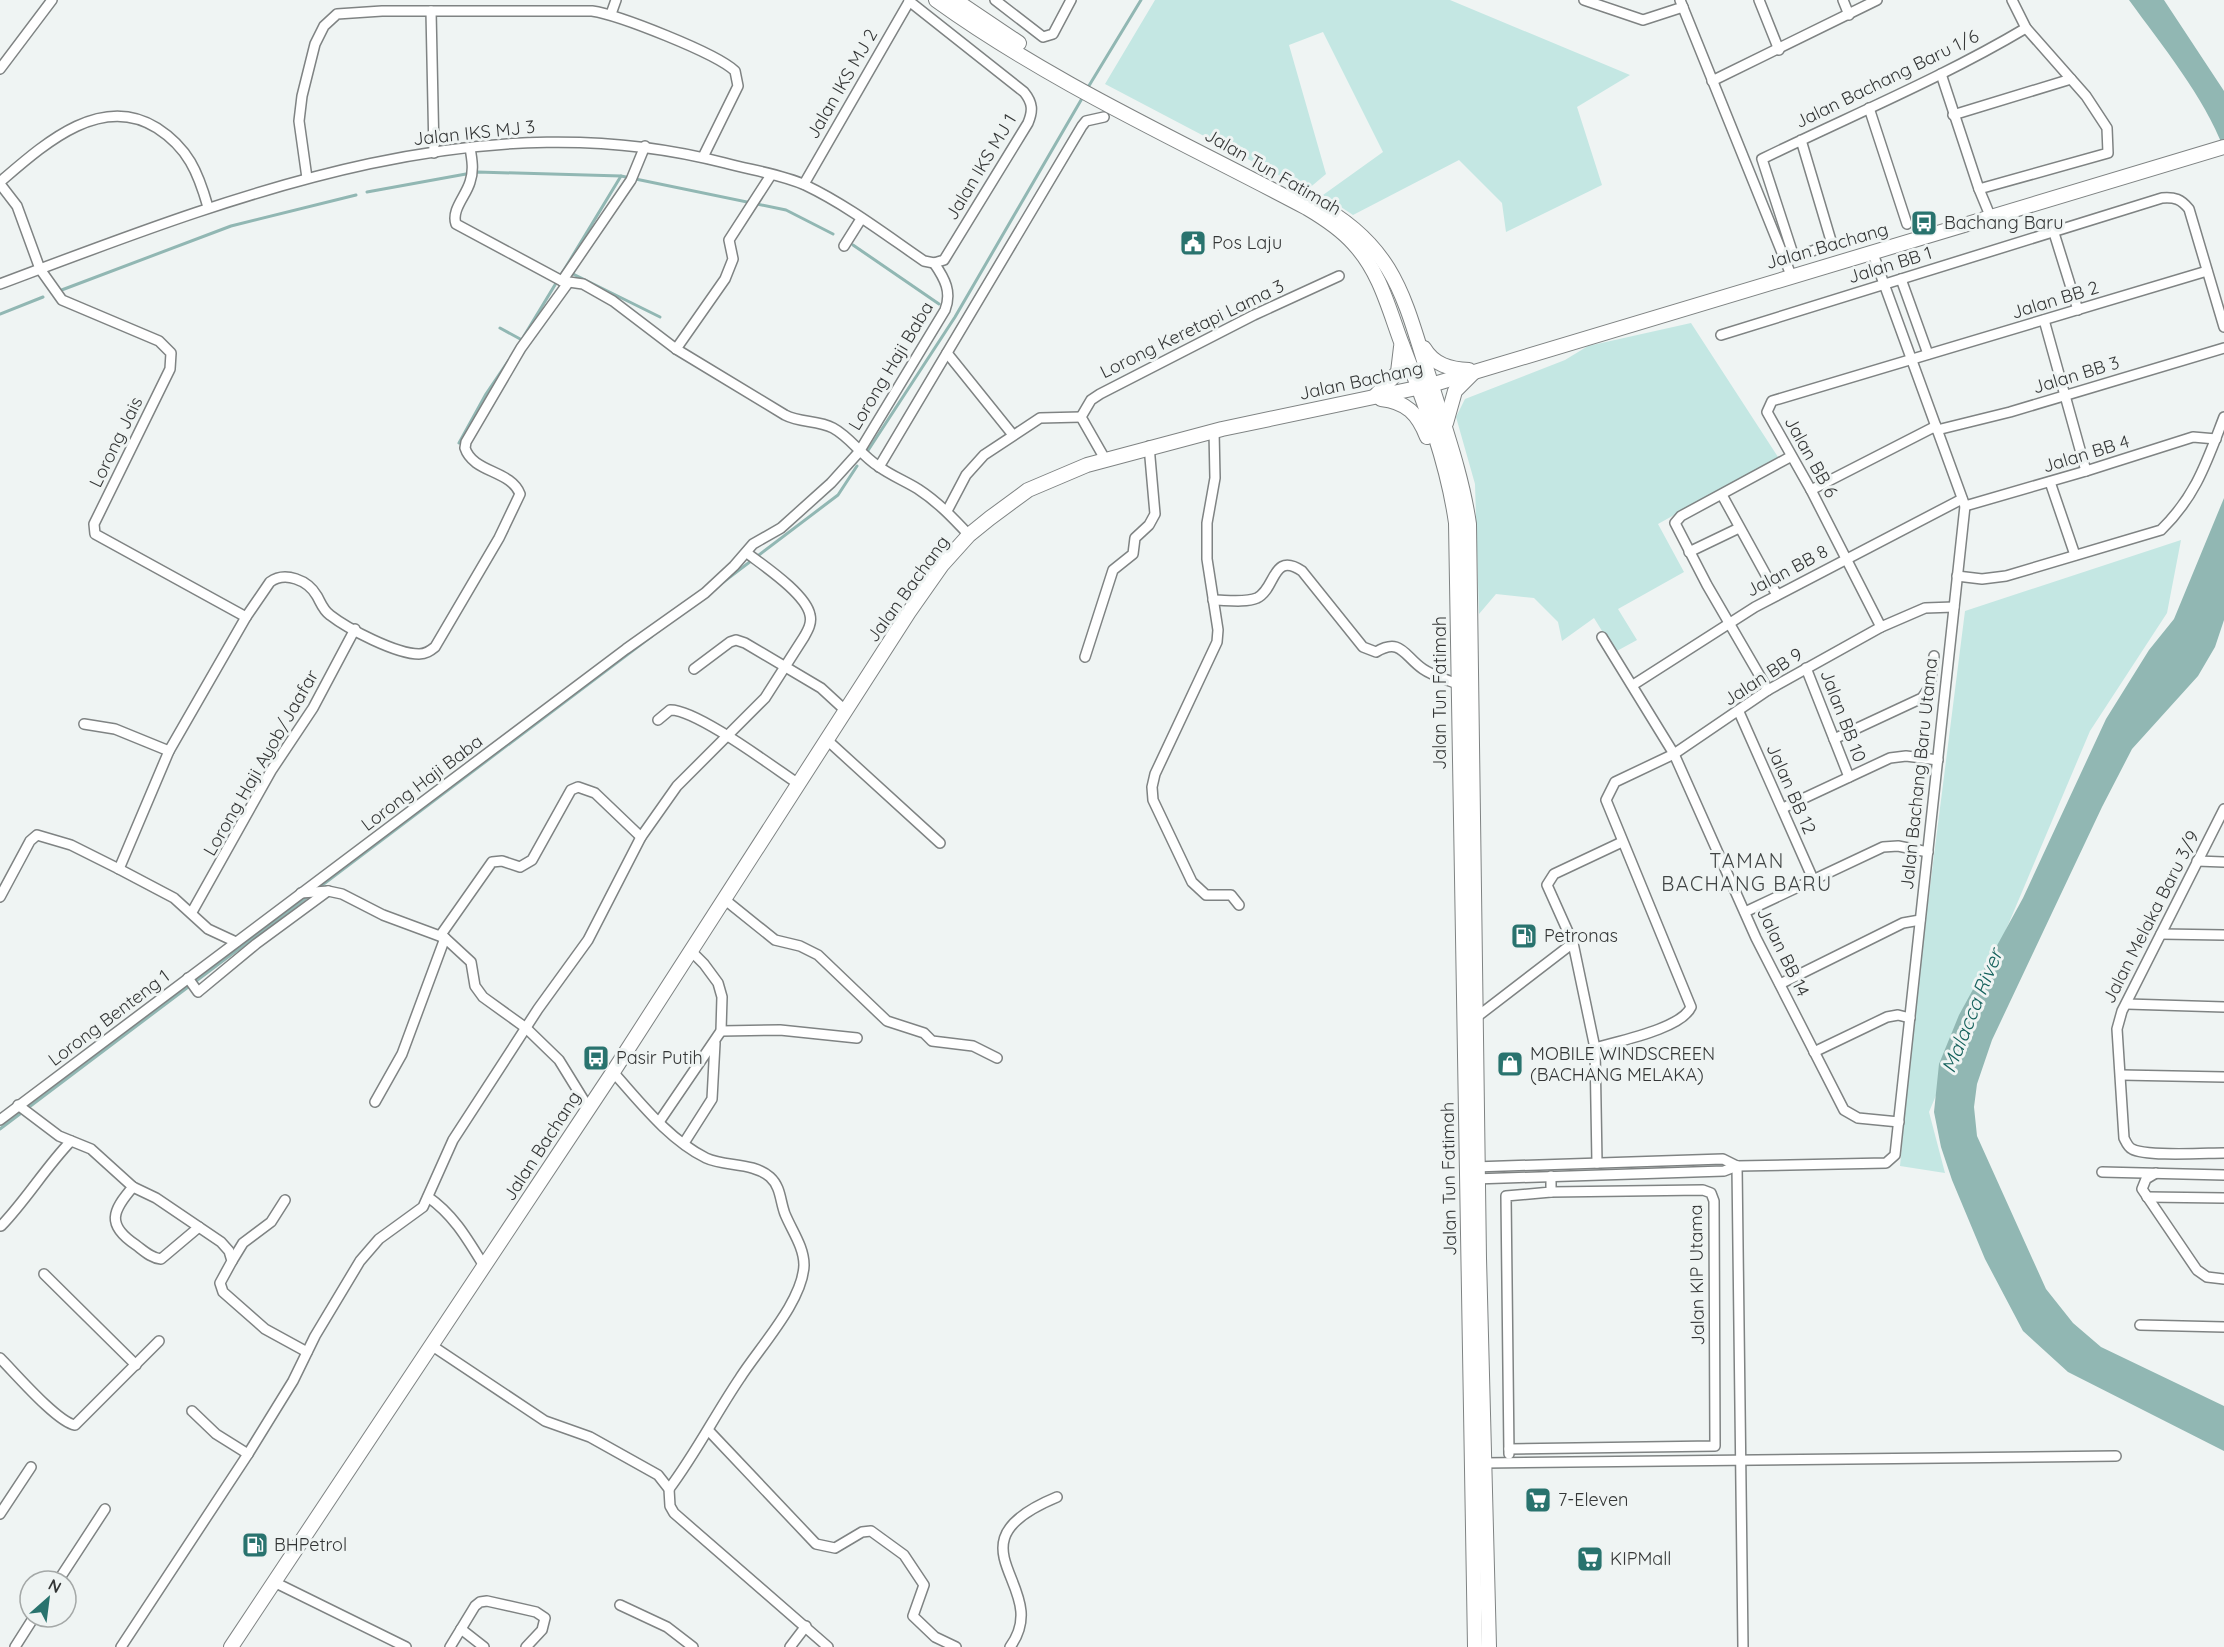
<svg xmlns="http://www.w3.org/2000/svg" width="2224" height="1647" font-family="Quicksand,sans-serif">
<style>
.green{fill:#c4e7e3}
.water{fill:#91b7b3}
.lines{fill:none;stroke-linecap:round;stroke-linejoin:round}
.stream{stroke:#91b7b3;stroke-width:3}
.street-casing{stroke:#7f8383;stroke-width:12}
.secondary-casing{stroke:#7f8383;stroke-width:16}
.street{stroke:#fff;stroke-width:9}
.secondary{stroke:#fff;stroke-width:14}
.labels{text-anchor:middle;stroke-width:6;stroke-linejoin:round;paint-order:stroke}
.street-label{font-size:18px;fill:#343636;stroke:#eff4f3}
.poi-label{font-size:18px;fill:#343636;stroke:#eff4f3;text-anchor:start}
.neighbourhood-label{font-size:20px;letter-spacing:1.5px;fill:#404444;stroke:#eff4f3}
.water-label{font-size:20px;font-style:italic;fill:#15615c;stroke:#eff4f3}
</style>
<rect width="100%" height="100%" fill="#eff4f3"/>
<g class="green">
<polygon points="1155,0 1450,0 1630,75 1577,107 1602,185 1506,232 1502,203 1459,160 1353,215 1323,195 1383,152 1323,32 1289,45 1326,174 1307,190 1105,84"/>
<polygon points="1691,323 1778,457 1658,524 1684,572 1618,609 1637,640 1615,652 1594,618 1562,641 1558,622 1534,598 1496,594 1479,614 1475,484 1456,417 1465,399 1565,360 1588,346"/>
<polygon points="2181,540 2167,613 2090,731 1929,1112 1945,1173 1900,1166 1915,1005 1965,611"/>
</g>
<g class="water">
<path d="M2129,0H2164L2224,91V149C2203,95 2163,47 2129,0Z"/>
<polygon points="2224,498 2224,620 2215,647 2198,676 2132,749 2102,807 1992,1040 1977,1084 1974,1107 1977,1136 2046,1289 2073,1323 2101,1347 2224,1406 2224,1451 2068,1372 2023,1331 1985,1259 1952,1180 1941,1147 1934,1112 1939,1064 1959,1015 2023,898 2106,719 2149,650 2174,619"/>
</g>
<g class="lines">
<g class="stream">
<polyline points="1087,89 1141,0"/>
<polyline points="367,192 477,172 621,176 786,210 833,234"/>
<polyline points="853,245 939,304"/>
<polyline points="571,273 660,317"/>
<polyline points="59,291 231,226 356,195"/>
<polyline points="0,314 43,297"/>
<polyline points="500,328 522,340"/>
<polyline points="524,336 621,176"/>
<polyline points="459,443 486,394 511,357"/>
<polyline points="867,452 955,317 1084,95"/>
<polyline points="722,583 838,495 857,466"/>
<polyline points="317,889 652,636"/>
<polyline points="0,1129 310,895"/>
</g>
<defs>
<g id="street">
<polyline points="995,0 1043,37 1053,34 1071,0"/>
<polyline points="1584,0 1643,20 1683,7"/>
<polyline points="1680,0 1791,275"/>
<polyline points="1759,0 1779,50"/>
<polyline points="1843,0 1849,15"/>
<polyline points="431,11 434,153"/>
<polyline points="611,14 616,0"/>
<polyline points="0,69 52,0"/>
<polyline points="1941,74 1979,189 1991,218"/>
<polyline points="1712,81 1877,0"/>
<polyline points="1869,108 1907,224"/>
<polyline points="1953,115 2071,79"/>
<path d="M1801,140L1832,244L1798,256L1792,251L1762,159C1850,116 1942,78 2026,28"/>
<path d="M470,148C472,159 474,171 470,182C466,196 451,210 456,224L562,281L583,284L613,301L676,349L785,415C800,423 818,420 833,428C850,437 861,455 878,466C890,475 905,481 918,489C938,502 953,518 969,535"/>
<path d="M307,178L299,121L302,96L315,44L324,26L337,14L382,11H592C619,15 716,53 735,71L738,86L703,157"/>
<path d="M0,182C42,146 100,92 157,128C188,148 198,172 208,207"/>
<polyline points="0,184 17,206 40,269 62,300 159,341 171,353 170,369 94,524 95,534 246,617"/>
<polyline points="804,184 910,0"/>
<polyline points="1979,189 2108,153 2107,128 2086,96 2026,28 2012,0"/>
<polyline points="2054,233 2078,310"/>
<polyline points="844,246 861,219"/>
<polyline points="1901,279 1928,354"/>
<polyline points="562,281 631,180 645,146"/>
<path d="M0,284C229,198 477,98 725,163C750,170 781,174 805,185C847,205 886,235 924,261L934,263L944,260L1028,123C1033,111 1033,103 1024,92L909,1"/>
<polyline points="2044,320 2086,471"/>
<path d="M1721,335L2162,198C2175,197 2181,199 2189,209L2224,327"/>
<polyline points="676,349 725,279 733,259 729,240 771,175"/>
<polyline points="947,353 1013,435"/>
<polyline points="1937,430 2010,412 2224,348"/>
<polyline points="1214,431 1215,478 1207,523 1207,559 1218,630 1217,642 1155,774 1152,787 1153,800 1192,882 1206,895 1231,895 1239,905"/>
<polyline points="1105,459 1081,417 1091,400 1100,394 1254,315 1339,276"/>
<polyline points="879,467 1082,126 1086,121 1104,117"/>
<polyline points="2050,482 2075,555"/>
<polyline points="1811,490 1936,426"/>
<polyline points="1722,495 1777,595"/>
<polyline points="1965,506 2086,471 2193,437 2216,439"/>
<polyline points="947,511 966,475 984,455 1040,418 1081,417"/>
<polyline points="1689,552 1739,528"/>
<path d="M1957,576L1982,579L2006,576L2161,530C2196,496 2207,461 2224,417"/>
<path d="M1213,600C1226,600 1245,603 1257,598C1276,589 1272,551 1302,571L1363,647L1376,652C1401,637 1404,656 1423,669C1433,676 1446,679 1457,684"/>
<polyline points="1881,627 1811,490 1767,412 1772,401 2207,271"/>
<polyline points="1602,637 1674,754 1756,938 1844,1110 1858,1118 1899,1122"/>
<polyline points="1085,657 1113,570 1133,554 1135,538 1149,525 1155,514 1149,446"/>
<polyline points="1806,668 1849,777"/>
<polyline points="694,669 730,642 736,640 745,643 821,688 846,711"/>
<polyline points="1633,685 1755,607 1962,499"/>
<polyline points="1768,690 1707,585 1675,523 1681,516 1790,457"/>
<polyline points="1739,712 1813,879"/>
<path d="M658,720L670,710C696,709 773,767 797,783"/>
<polyline points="84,724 115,729 169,751"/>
<polyline points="826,739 940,843"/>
<polyline points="1834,739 1922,698 1930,686 1934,656"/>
<polyline points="1783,808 1890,758 1906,756 1938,760"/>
<path d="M2224,809L2122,1011L2117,1029L2124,1138C2126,1142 2128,1147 2132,1149C2146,1157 2206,1153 2224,1153"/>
<polyline points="2197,861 2224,862"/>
<polyline points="301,893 328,891 342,894 383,915 445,938 471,962 475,986 483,997 526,1028 559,1060 588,1107"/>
<polyline points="0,897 30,841 37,835 71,845 119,869"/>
<polyline points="724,899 775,940 800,946 818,955 887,1021 924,1033 932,1041 973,1046 997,1058"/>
<polyline points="192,912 271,771 313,708 355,629"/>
<polyline points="1745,912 1883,847 1898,846 1928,852"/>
<polyline points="2161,934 2224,935"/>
<polyline points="440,936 492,862 502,861 520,867 532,860 571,790 578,787 595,793 641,837"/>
<path d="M236,942L208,929L174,898L119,869L169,751L246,617L270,582C285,571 308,580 317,596C321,603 323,610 330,615C348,629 396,654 419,654C426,654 430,651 435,647L499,538L520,494C511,470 473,473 465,448L466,442L521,348L568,283"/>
<polyline points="188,978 198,992 256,944 328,891"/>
<polyline points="1780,984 1903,923 1920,920"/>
<polyline points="2127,1004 2224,1007"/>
<polyline points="1478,1016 1573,943"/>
<polyline points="721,1031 780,1030 857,1038"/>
<path d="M1595,1048C1618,1041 1681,1029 1691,1007L1606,800L1615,782L1674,754L1768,690L1881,627L1925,608L1954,607"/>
<polyline points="1814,1052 1887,1017 1898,1015 1910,1018"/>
<path d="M613,1072C640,1102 668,1139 706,1158C725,1167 753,1162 770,1177C781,1187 780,1201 785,1214C792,1231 804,1247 804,1265C803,1301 759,1348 740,1378C715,1415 696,1453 669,1489"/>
<polyline points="2121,1075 2224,1077"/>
<polyline points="375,1102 402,1054 445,938"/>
<polyline points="18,1105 59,1136 91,1149 133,1187 156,1198 221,1242 229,1251 232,1261 220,1283 223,1292 265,1329 307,1352"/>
<path d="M0,1120L626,649L705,593L734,566L753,544L781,528L831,483L859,452L945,310C952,292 945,279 934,263"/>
<polyline points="659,1122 721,1031 722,997 718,983 704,964 691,951"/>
<polyline points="684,1143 712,1099 715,1043"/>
<polyline points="1597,1163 1595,1048 1573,943 1547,885 1554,874 1622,842"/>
<polyline points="1737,1166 1743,1647"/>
<polyline points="1474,1167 1723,1159 1737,1166"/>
<polyline points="2102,1172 2224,1175"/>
<polyline points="2156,1173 2146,1179 2142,1189 2197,1270 2207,1277 2224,1279"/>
<polyline points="1474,1179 1724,1171 1737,1166 1886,1163 1895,1155 1965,506 1872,251"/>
<path d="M133,1187C112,1211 106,1225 136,1245C144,1251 151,1258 161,1259L199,1227"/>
<path d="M428,1197C454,1215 468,1240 484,1266"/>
<polyline points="2147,1197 2224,1198"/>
<path d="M1,1226C27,1199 45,1168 71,1141"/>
<polyline points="232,1261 243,1243 271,1222 285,1200"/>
<polyline points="44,1274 136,1365"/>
<polyline points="2140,1325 2224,1327"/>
<polyline points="431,1345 545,1421 590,1437 658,1475 669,1489 670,1506 674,1513 828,1647"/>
<path d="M0,1358C15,1373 57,1422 75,1425L159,1341"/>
<polyline points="192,1411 216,1434 248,1454"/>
<polyline points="709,1431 816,1544 835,1548 862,1532 871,1531 904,1555 924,1585 913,1616 935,1637 956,1647"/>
<polyline points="1509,1449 1715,1446 1714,1201 1711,1193 1703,1190 1551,1192"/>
<polyline points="1509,1454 1506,1196 1551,1192 1551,1176"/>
<polyline points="1484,1463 2116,1456"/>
<polyline points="0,1514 31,1467"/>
<polyline points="58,1581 105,1509"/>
<polyline points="274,1582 406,1647"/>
<polyline points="620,1605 667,1627 693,1647"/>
<polyline points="461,1629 484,1647"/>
<polyline points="15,1647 34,1617"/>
<path d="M121,1647L248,1454L293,1381L315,1336L360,1261L379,1239L423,1207L453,1140L538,1009L588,940L641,837L677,786L765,698L804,637C808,630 812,623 810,615C806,594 764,566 747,553"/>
<polyline points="450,1647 475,1606 480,1602 487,1601 536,1612 545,1618 542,1630 526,1647"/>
<polyline points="790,1647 806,1626"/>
<path d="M1010,1647C1055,1586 941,1545 1057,1497"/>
</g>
<g id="secondary">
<path d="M936,0C1051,83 1183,142 1307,208C1324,218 1341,229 1354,244C1379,271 1388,306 1400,339C1423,399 1447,459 1456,523L1475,1647"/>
<polyline points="955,0 1019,43"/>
<path d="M1315,203C1399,248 1405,304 1432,386C1446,432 1462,476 1469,524L1479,1258L1489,1647"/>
<path d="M1424,348C1434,365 1450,369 1469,370"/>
<polyline points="1375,396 1398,372 1401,347"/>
<path d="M1381,399C1407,402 1418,414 1427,437"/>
<polyline points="1446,423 1455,391 1473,373"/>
<polyline points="231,1647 613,1072 909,612 942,565 969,535 990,518 1028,490 1087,465 1222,429 1431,385 2224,147"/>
</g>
</defs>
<use href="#street" class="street-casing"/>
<use href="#secondary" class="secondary-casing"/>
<use href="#street" class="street"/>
<use href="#secondary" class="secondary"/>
</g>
<defs>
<symbol id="bus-square" viewBox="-11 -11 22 22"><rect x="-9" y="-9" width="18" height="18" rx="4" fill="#29736e" stroke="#eff4f3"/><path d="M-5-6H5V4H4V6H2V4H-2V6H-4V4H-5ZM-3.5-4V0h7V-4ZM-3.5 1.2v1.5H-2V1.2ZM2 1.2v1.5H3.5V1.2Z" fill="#fff"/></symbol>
<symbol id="civic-square" viewBox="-11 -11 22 22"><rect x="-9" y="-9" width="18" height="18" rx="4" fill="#29736e" stroke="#eff4f3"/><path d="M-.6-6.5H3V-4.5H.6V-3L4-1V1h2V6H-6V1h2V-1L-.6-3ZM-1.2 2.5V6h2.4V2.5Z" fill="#fff"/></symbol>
<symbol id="fuel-square" viewBox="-11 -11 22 22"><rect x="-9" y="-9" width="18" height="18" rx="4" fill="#29736e" stroke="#eff4f3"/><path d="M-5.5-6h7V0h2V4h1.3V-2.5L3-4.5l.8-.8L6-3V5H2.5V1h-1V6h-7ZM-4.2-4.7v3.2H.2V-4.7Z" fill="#fff"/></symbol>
<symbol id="shop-square" viewBox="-11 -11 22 22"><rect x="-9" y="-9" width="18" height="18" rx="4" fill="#29736e" stroke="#eff4f3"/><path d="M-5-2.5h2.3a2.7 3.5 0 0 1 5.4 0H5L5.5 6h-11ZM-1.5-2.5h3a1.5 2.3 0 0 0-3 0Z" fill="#fff"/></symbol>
<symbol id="supermarket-square" viewBox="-11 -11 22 22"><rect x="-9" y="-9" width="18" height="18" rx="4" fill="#29736e" stroke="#eff4f3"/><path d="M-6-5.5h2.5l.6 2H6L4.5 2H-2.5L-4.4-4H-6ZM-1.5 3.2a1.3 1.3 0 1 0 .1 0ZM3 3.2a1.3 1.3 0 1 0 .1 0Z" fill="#fff"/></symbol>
</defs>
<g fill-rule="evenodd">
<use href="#bus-square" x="1909" y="208" width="30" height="30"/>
<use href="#civic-square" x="1178" y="228" width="30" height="30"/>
<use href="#fuel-square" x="1509" y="921" width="30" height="30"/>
<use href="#bus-square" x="581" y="1043" width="30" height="30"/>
<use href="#shop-square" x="1495" y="1049" width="30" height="30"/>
<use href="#supermarket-square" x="1523" y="1485" width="30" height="30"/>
<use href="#fuel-square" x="240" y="1530" width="30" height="30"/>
<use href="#supermarket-square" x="1575" y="1544" width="30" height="30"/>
</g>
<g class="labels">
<g class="street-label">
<text transform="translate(1887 79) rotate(-26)" y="6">Jalan Bachang Baru 1/6</text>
<text transform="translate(842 84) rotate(-60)" y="6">Jalan IKS MJ 2</text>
<text transform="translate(474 133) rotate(-6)" y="6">Jalan IKS MJ 3</text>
<text transform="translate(981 167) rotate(-59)" y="6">Jalan IKS MJ 1</text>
<text transform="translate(1273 172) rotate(30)" y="6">Jalan Tun Fatimah</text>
<text transform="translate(1827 246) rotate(-16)" y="6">Jalan Bachang</text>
<text transform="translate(1890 265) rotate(-17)" y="6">Jalan BB 1</text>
<text transform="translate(2055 300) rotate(-17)" y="6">Jalan BB 2</text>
<text transform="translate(1192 329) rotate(-26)" y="6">Lorong Keretapi Lama 3</text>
<text transform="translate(891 366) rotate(-59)" y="6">Lorong Haji Baba</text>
<text transform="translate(2076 375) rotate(-17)" y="6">Jalan BB 3</text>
<text transform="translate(1361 381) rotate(-12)" y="6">Jalan Bachang</text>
<text transform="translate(116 442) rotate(-64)" y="6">Lorong Jais</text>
<text transform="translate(2086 454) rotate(-17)" y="6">Jalan BB 4</text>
<text transform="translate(1811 457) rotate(61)" y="6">Jalan BB 6</text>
<text transform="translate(1787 571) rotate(-28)" y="6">Jalan BB 8</text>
<text transform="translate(908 589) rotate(-54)" y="6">Jalan Bachang</text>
<text transform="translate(1763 677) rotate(-33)" y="6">Jalan BB 9</text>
<text transform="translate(1440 693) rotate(-90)" y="6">Jalan Tun Fatimah</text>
<text transform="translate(1843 716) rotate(69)" y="6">Jalan BB 10</text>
<text transform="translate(261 763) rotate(-60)" y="6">Lorong Haji Ayob/Jaafar</text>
<text transform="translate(1919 774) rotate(-84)" y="6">Jalan Bachang Baru Utama</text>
<text transform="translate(422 783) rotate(-37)" y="6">Lorong Haji Baba</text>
<text transform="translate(1791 789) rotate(66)" y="6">Jalan BB 12</text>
<text transform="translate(2151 917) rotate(-63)" y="6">Jalan Melaka Baru 3/9</text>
<text transform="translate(1783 952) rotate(64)" y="6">Jalan BB 14</text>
<text transform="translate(109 1018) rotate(-37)" y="6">Lorong Benteng 1</text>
<text transform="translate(542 1146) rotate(-57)" y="6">Jalan Bachang</text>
<text transform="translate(1449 1179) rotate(-91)" y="6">Jalan Tun Fatimah</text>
<text transform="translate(1697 1275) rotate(-91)" y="6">Jalan KIP Utama</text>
</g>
<g class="poi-label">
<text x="1944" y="229">Bachang Baru</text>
<text x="1212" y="249">Pos Laju</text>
<text x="1544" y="942">Petronas</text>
<text x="1530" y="1060">MOBILE WINDSCREEN<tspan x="1530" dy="21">(BACHANG MELAKA)</tspan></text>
<text x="616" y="1064">Pasir Putih</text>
<text x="1558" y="1506">7-Eleven</text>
<text x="274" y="1551">BHPetrol</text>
<text x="1610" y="1565">KIPMall</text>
</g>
<g class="neighbourhood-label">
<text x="1747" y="868">TAMAN<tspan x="1747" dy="23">BACHANG BARU</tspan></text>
</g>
<g class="water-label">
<text transform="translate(1972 1011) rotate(-68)" y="7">Malacca River</text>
</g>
</g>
<g transform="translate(48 1599) rotate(28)"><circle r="28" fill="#eff4f3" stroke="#a4a8a7" stroke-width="1.5"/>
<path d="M0-4.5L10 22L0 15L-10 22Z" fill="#29736e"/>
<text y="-9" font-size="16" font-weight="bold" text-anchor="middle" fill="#343636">N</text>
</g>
</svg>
